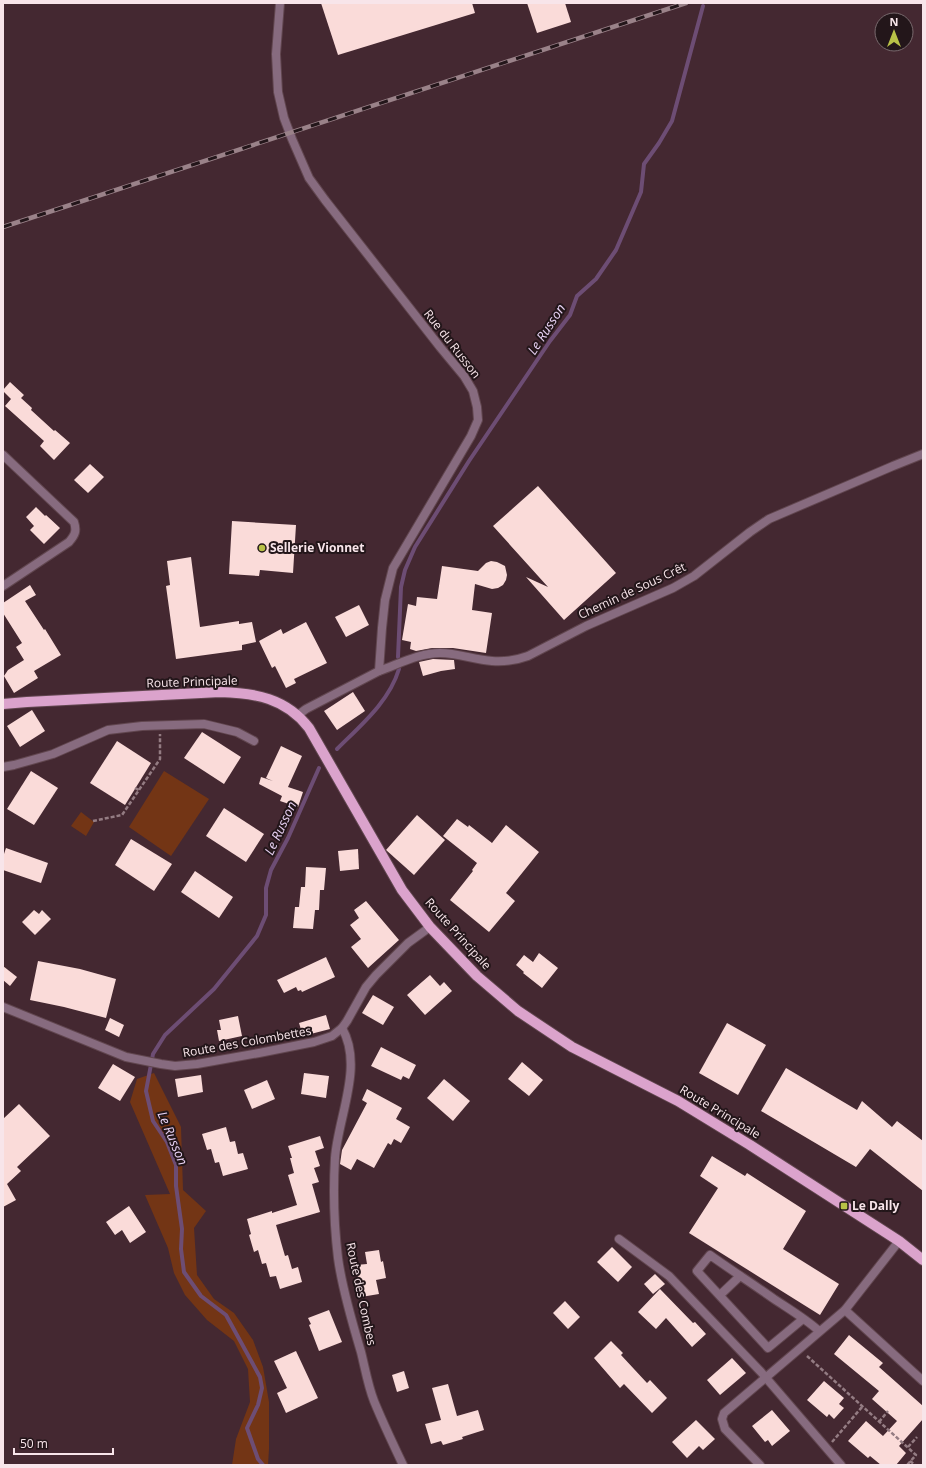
<svg xmlns="http://www.w3.org/2000/svg" width="926" height="1468" font-family="'Open Sans',sans-serif">
<style>
.green{fill:#733515}
.lines{fill:none;stroke-linecap:round;stroke-linejoin:round}
.stream{stroke:#6d4d74;stroke-width:4}
.building{fill:#fadbd9}
.service-casing{stroke:#61464f;stroke-width:10}
.minor-casing{stroke:#61464f;stroke-width:10}
.primary-casing{stroke:#61464f;stroke-width:12}
.path{stroke:#947c83;stroke-width:2.5;stroke-dasharray:4 2;stroke-linecap:butt}
.service{stroke:#876b7f;stroke-width:8}
.minor{stroke:#876b7f;stroke-width:8}
.primary{stroke:#dba3cc;stroke-width:10}
.rail-casing{stroke:#9a8289;stroke-width:4.5}
.rail{stroke:#23161a;stroke-width:3;stroke-dasharray:9;stroke-linecap:butt}
.poi-dot{fill:#b8c147;stroke:#23161a;stroke-width:1.5}
.labels{text-anchor:middle;stroke-width:4;stroke-linejoin:round;paint-order:stroke}
.street-label{font-size:12px;fill:#f8e5ea;stroke:#23161a}
.poi-label{font-size:12px;font-weight:bold;fill:#f8e5ea;stroke:#23161a;text-anchor:start}
.water-label{font-size:13px;font-style:italic;fill:#e9d3f5;stroke:#23161a}
</style>
<rect width="100%" height="100%" fill="#442831"/>
<g class="green">
<polygon points="164,771 209,799 171,856 129,827"/>
<polygon points="81,812 94,822 86,836 71,826"/>
<polygon points="154,1073 181,1127 183,1190 206,1211 194,1228 197,1275 214,1299 234,1313 253,1340 263,1367 269,1402 269,1449 268,1465 232,1465 236,1439 250,1402 248,1369 234,1341 207,1320 185,1295 174,1273 168,1248 145,1195 170,1194 130,1102 137,1079"/>
</g>
<g class="lines">
<g class="stream">
<polyline points="398,657 401,587 405,570 415,547 469,461 550,341 570,315 577,296 596,279 616,250 641,192 644,164 659,143 672,121 703,6"/>
<path d="M337,749C361,725 389,702 399,669"/>
<polyline points="263,1465 258,1459 247,1428 258,1405 262,1388 260,1377 226,1315 201,1296 184,1272 181,1249 182,1229 176,1186 176,1165 167,1142 153,1121 146,1091 153,1054 165,1035 214,989 257,936 266,915 266,888 271,870 288,838 319,768"/>
</g>
</g>
<g class="building">
<polygon points="321,3 472,3 475,13 338,55"/>
<polygon points="527,3 565,3 571,22 537,33"/>
<polygon points="10,382 24,395 21,398 32,408 31,410 54,431 55,430 70,443 54,460 40,446 44,441 5,406 11,399 3,391 3,390"/>
<polygon points="90,464 104,477 88,493 74,480"/>
<polygon points="538,486 616,573 564,620 526,577 548,587 493,526"/>
<polygon points="36,507 45,516 46,515 60,528 44,544 30,530 34,526 26,517"/>
<polygon points="232,521 296,525 293,573 260,570 259,576 229,574"/>
<polygon points="191,557 200,627 239,621 239,624 252,622 256,642 242,645 242,650 176,659 166,586 170,585 167,561"/>
<polygon points="491,561 497,562 505,566 507,575 506,580 503,585 498,588 492,589 475,584 472,610 492,613 486,653 453,648 432,648 416,651 410,649 411,642 402,640 408,604 416,606 417,597 437,599 442,566 478,571 486,563"/>
<polygon points="30,585 36,595 25,601 44,630 45,629 61,655 34,671 38,678 14,693 4,676 8,670 24,660 16,647 22,643 3,613 3,603"/>
<polygon points="359,605 369,625 346,637 335,617"/>
<polygon points="306,622 327,663 294,679 296,683 286,688 275,666 272,668 259,641 281,629 283,634"/>
<polygon points="433,659 454,660 455,669 441,671 423,676 419,662"/>
<polygon points="353,692 365,711 337,730 324,711"/>
<polygon points="32,710 45,731 20,747 7,726"/>
<polygon points="202,732 241,757 224,784 184,758"/>
<polygon points="117,741 151,763 125,805 90,783"/>
<polygon points="281,746 302,756 288,787 303,792 298,807 280,801 282,796 259,784 261,777 273,781 266,778"/>
<polygon points="31,771 58,788 34,825 7,809"/>
<polygon points="224,808 264,834 246,862 206,836"/>
<polygon points="417,815 445,840 414,875 386,850"/>
<polygon points="457,819 468,827 469,825 492,843 506,825 539,852 506,893 515,901 489,932 450,900 473,871 472,870 477,863 443,836"/>
<polygon points="131,839 172,864 154,891 115,865"/>
<polygon points="6,848 48,863 41,883 3,870 3,857"/>
<polygon points="358,849 359,869 340,871 338,851"/>
<polygon points="306,867 326,868 324,890 320,890 319,910 315,910 313,929 293,928 295,907 299,907 301,887 305,887"/>
<polygon points="195,871 233,897 219,918 181,892"/>
<polygon points="366,901 399,940 368,968 351,947 361,939 350,925 359,918 354,910"/>
<polygon points="34,910 39,914 42,910 51,919 35,935 22,922"/>
<polygon points="539,953 558,968 542,988 523,973 524,972 516,965 524,955 533,962"/>
<polygon points="326,957 335,977 302,992 301,990 298,991 296,987 284,993 277,980"/>
<polygon points="38,961 80,969 116,979 106,1018 64,1007 30,1000"/>
<polygon points="3,966 17,977 10,986 3,980"/>
<polygon points="430,975 440,986 444,982 452,991 425,1015 407,995"/>
<polygon points="373,995 394,1007 383,1025 362,1013"/>
<polygon points="326,1015 330,1029 303,1036 299,1023"/>
<polygon points="238,1016 242,1036 219,1041 217,1030 221,1030 219,1020"/>
<polygon points="110,1018 124,1025 119,1037 105,1030"/>
<polygon points="727,1023 766,1045 738,1095 699,1073"/>
<polygon points="381,1047 416,1065 409,1079 403,1076 401,1080 371,1066"/>
<polygon points="522,1062 543,1080 529,1096 508,1079"/>
<polygon points="113,1064 135,1077 120,1101 98,1088"/>
<polygon points="786,1068 857,1110 862,1101 892,1127 897,1121 923,1141 923,1191 870,1149 856,1167 761,1111"/>
<polygon points="304,1073 329,1076 326,1098 301,1094"/>
<polygon points="201,1075 203,1092 178,1097 175,1079"/>
<polygon points="444,1079 470,1101 453,1121 427,1098"/>
<polygon points="267,1080 275,1099 252,1109 244,1090"/>
<polygon points="367,1089 402,1108 396,1119 410,1127 401,1143 394,1139 391,1145 388,1143 374,1168 357,1159 351,1170 340,1164 342,1150 367,1103 362,1100"/>
<polygon points="19,1104 50,1136 17,1167 21,1171 7,1184 16,1200 3,1207 3,1119"/>
<polygon points="226,1127 230,1142 235,1141 238,1154 243,1153 248,1169 223,1176 219,1162 215,1163 211,1149 207,1150 202,1134"/>
<polygon points="320,1136 324,1148 315,1151 320,1166 314,1168 319,1182 312,1184 320,1212 276,1225 285,1256 288,1255 292,1269 298,1267 302,1282 280,1289 276,1276 270,1277 266,1263 262,1264 258,1250 254,1252 249,1235 251,1234 247,1219 272,1211 272,1213 297,1205 288,1175 294,1173 290,1158 292,1158 288,1146"/>
<polygon points="712,1156 745,1176 747,1173 806,1211 783,1249 839,1284 820,1315 689,1233 718,1188 700,1176"/>
<polygon points="129,1206 146,1232 130,1243 122,1230 115,1235 106,1222"/>
<polygon points="612,1247 632,1267 618,1282 597,1262"/>
<polygon points="379,1250 381,1262 383,1261 386,1278 376,1280 379,1294 361,1297 356,1265 367,1264 365,1252"/>
<polygon points="655,1274 665,1284 653,1294 644,1284"/>
<polygon points="660,1289 693,1323 695,1322 706,1334 692,1347 666,1318 656,1329 638,1312"/>
<polygon points="565,1301 580,1317 568,1329 553,1313"/>
<polygon points="329,1310 342,1342 319,1351 309,1325 311,1324 308,1318"/>
<polygon points="849,1335 883,1363 879,1367 923,1406 923,1419 899,1446 906,1453 896,1465 881,1465 870,1456 868,1458 848,1441 866,1421 883,1436 897,1421 872,1399 879,1391 834,1354"/>
<polygon points="611,1341 623,1353 621,1355 647,1383 650,1380 667,1398 652,1413 624,1384 620,1388 594,1358"/>
<polygon points="296,1351 318,1398 286,1413 277,1393 287,1388 274,1361"/>
<polygon points="732,1358 746,1373 720,1395 707,1380"/>
<polygon points="404,1371 409,1388 397,1392 392,1375"/>
<polygon points="824,1381 844,1398 839,1404 844,1408 834,1419 829,1414 827,1417 807,1400"/>
<polygon points="448,1384 457,1416 478,1410 484,1430 462,1437 463,1439 443,1445 441,1441 431,1444 425,1424 441,1420 432,1388"/>
<polygon points="772,1410 790,1431 772,1446 768,1440 765,1442 752,1426"/>
<polygon points="696,1420 715,1439 703,1450 699,1446 687,1458 672,1442"/>
</g>
<g class="lines">
<defs>
<g id="service">
<path d="M379,671C399,664 419,653 440,653C458,653 475,660 492,661C505,662 517,660 528,656L586,626L673,588L694,576L750,532L769,519L893,466L923,454"/>
<polyline points="720,1295 740,1276"/>
<path d="M803,1319L768,1348L697,1271L710,1255C731,1270 753,1284 774,1299C789,1309 806,1319 819,1331"/>
</g>
<g id="minor">
<polyline points="280,3 276,54 278,92 284,118 292,139 309,178 325,200 440,347 464,376 473,391 477,407 478,420 471,436 393,568 385,600 382,628 379,671 306,709 298,715"/>
<path d="M3,455L74,522C77,531 75,535 69,542L3,586"/>
<polyline points="3,767 14,765 53,754 108,730 142,726 204,724 237,732 254,741"/>
<polyline points="3,1007 126,1057 161,1064 175,1066 197,1064 259,1053 314,1042 332,1036 342,1028 347,1021 366,987 376,975 408,943 430,927"/>
<path d="M342,1028C364,1066 338,1117 335,1158C333,1191 334,1225 338,1258C342,1288 352,1322 361,1352C365,1368 368,1386 374,1401C383,1423 393,1444 403,1465"/>
<polyline points="619,1239 669,1276 761,1372 841,1465"/>
<polyline points="845,1310 923,1381"/>
<polyline points="760,1465 725,1429 722,1419 724,1413 845,1310 899,1241"/>
</g>
<path id="primary" d="M3,704L27,702L220,692C255,693 286,698 309,728L402,890L430,927L477,976L518,1011L572,1047L678,1101L750,1145L899,1241L923,1260"/>
</defs>
<use href="#service" class="service-casing"/>
<use href="#minor" class="minor-casing"/>
<use href="#primary" class="primary-casing"/>
<g class="path">
<polyline points="135,788 139,790"/>
<polyline points="93,821 122,815 160,759 160,734"/>
<polyline points="807,1356 916,1455 907,1465"/>
<polyline points="879,1422 888,1411"/>
<polyline points="832,1442 862,1407"/>
<polyline points="908,1447 917,1437"/>
<polyline points="910,1461 915,1465"/>
</g>
<use href="#service" class="service"/>
<use href="#minor" class="minor"/>
<use href="#primary" class="primary"/>
<defs>
<polyline id="rail" points="3,227 686,3"/>
</defs>
<use href="#rail" class="rail-casing"/>
<use href="#rail" class="rail"/>
</g>
<g class="poi-dot">
<circle cx="262" cy="548" r="4"/>
<rect x="840" y="1202" width="8" height="8" rx="2"/>
</g>
<g class="labels">
<g class="street-label">
<text transform="translate(452 344) rotate(52)" y="4">Rue du Russon</text>
<text transform="translate(632 591) rotate(-25)" y="4">Chemin de Sous Crêt</text>
<text transform="translate(192 682) rotate(-2)" y="4">Route Principale</text>
<text transform="translate(458 934) rotate(48)" y="4">Route Principale</text>
<text transform="translate(247 1042) rotate(-10)" y="4">Route des Colombettes</text>
<text transform="translate(720 1112) rotate(31)" y="4">Route Principale</text>
<text transform="translate(361 1294) rotate(78)" y="4">Route des Combes</text>
</g>
<g class="poi-label">
<text x="270" y="552">Sellerie Vionnet</text>
<text x="852" y="1210">Le Dally</text>
</g>
<g class="water-label">
<text transform="translate(546 329) rotate(-57)" y="5">Le Russon</text>
<text transform="translate(280 828) rotate(-65)" y="5">Le Russon</text>
<text transform="translate(173 1138) rotate(67)" y="5">Le Russon</text>
</g>
</g>
<rect width="926" height="1468" fill="none" stroke="#f8e5ea" stroke-width="8"/>
<g transform="translate(894 32)"><circle r="19" fill="#23161a" stroke="#78696d"/>
<path d="M0-3L7 15L0 10L-7 15Z" fill="#b8c147"/>
<text y="-6" font-size="11" font-weight="bold" text-anchor="middle" fill="#f8e5ea">N</text>
</g>
<path d="M14 1448v6h99v-6" fill="none" stroke="#f8e5ea" stroke-width="2"/>
<text x="20" y="1448" font-size="12" fill="#f8e5ea" stroke="#23161a" stroke-width="3" paint-order="stroke">50 m</text>
</svg>
